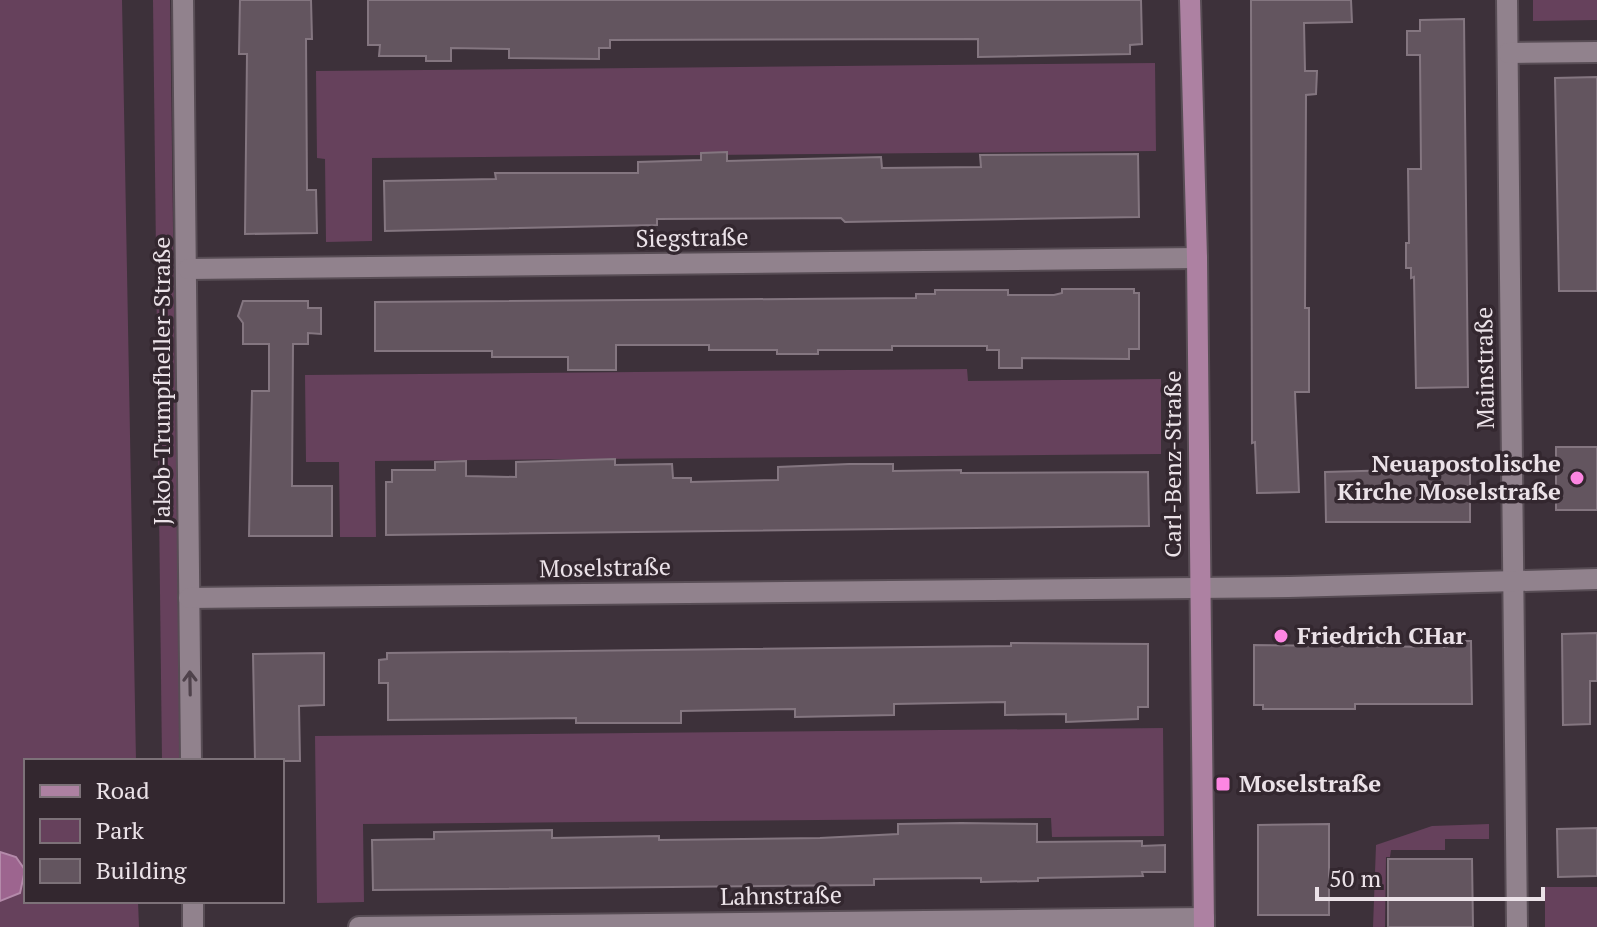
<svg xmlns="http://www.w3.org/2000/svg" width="1597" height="927" font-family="'PT Serif',serif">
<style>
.green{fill:#66415c}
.water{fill:#9d658f;stroke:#b48aaa;stroke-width:2}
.building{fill:#63555f;stroke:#847680;stroke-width:2}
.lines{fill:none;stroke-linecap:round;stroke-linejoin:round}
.street-casing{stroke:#584d55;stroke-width:24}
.secondary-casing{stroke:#584d55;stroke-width:24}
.street{stroke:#91828d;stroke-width:20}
.secondary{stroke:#ad81a2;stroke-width:20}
.oneway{stroke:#4f424b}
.poi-dot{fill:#fd86e2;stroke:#33272f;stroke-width:3}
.labels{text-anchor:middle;stroke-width:7;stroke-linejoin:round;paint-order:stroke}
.street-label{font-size:24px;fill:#ebe2e8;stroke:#33272f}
.poi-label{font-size:24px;font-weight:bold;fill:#ebe2e8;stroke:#33272f;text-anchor:start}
</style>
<rect width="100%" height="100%" fill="#3d313a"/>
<g class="green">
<polygon points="0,0 122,0 136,761 26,761 26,901 138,901 139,927 0,927"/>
<polygon points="153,0 170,0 180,761 162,761"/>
<polygon points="1533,0 1597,0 1597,20 1533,21"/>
<polygon points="1155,63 1156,151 372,158 372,241 326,242 325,159 317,158 316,71"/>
<polygon points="967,369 968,381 1161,379 1161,454 375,461 376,537 340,537 339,462 306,462 305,375"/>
<polygon points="1163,728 1164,836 1052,837 1051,818 363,824 364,902 317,903 315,736"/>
<polygon points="1489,824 1489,839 1445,839 1445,850 1391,850 1390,857 1386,857 1385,927 1373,927 1376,845 1432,826"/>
<rect x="1545" y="887" width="52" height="40"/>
</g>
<polygon class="water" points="0,852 16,857 25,870 20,893 0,901"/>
<g class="building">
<polygon points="240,0 311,0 312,39 306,39 307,190 316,190 317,233 245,234 247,54 239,54"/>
<polygon points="368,0 1141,0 1142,44 1130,45 1130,54 978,57 978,39 610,40 610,48 599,48 599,59 509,58 509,49 451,48 451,61 426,61 426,56 379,56 380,45 368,45"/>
<polygon points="1251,0 1351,0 1352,22 1304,23 1305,71 1317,71 1316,94 1306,95 1305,308 1309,308 1309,392 1295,392 1299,492 1257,493 1255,442 1252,443"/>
<polygon points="1464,19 1468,387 1416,388 1414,277 1411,278 1411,268 1406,268 1406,243 1409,243 1408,169 1421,169 1420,55 1407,55 1407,31 1420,31 1420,20"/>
<polygon points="1597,77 1597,291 1559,291 1555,78"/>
<polygon points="727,152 727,161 881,157 882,168 981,167 980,155 1138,154 1139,217 845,222 841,218 657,219 657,225 385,231 384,181 496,179 495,173 638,173 638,162 701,160 701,153"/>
<polygon points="1062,289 1134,289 1134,293 1139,293 1139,349 1129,349 1129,359 1022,358 1022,368 999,368 999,350 987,350 987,346 892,346 892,350 818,350 818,354 777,354 777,350 709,350 709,345 616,345 616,370 568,370 568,357 492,357 492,351 375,351 375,302 916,298 916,294 935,294 935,290 1008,290 1008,295 1054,295 1062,293"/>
<polygon points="243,301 308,301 308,308 321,308 321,334 308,333 308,344 293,344 292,486 332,486 332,536 249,536 252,391 269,391 269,344 243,344 243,323 238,316"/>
<rect x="1556" y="447" width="41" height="63"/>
<polygon points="615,459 615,465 672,464 673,478 691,478 691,482 778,480 778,467 849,464 893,464 893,471 961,470 961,473 1148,472 1149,526 386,535 386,482 392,482 392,470 435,470 435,462 466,461 466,476 516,477 516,462"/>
<polygon points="1470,468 1470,522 1326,522 1325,472"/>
<polygon points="1597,633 1597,681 1590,681 1590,724 1563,725 1562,634"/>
<polygon points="1447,641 1471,641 1472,704 1355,704 1355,709 1263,709 1263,705 1254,705 1254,645 1447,647"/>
<polygon points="1011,643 1148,644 1148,707 1138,707 1138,719 1066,722 1066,714 1005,715 1005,702 894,704 894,715 795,717 795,709 681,711 681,723 576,723 576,718 388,720 388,683 379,683 379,660 387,659 387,653 1011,646"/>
<polygon points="324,653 324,705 299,706 300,761 255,761 253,654"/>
<polygon points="961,823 1037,824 1037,842 1142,841 1142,846 1165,845 1165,872 1142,872 1143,876 1038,878 1038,881 981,882 981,878 874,879 874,885 373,890 372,840 434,839 434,832 552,830 552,838 659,836 659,840 820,838 898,834 898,824"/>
<polygon points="1329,824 1329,915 1258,915 1258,825"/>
<polygon points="1597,828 1597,876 1558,877 1557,829"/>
<polygon points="1388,859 1472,859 1473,927 1388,927"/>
</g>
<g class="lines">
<defs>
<g id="street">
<polyline points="183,0 191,761"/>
<polyline points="1507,0 1517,927"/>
<polyline points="1508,53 1597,52"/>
<polyline points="188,269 1197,258"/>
<polyline points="189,598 1289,587 1597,579"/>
<polyline points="193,901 193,927"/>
<polyline points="359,927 1204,918"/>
</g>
<polyline id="secondary" points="1190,0 1197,258 1204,927"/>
</defs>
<use href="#street" class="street-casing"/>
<use href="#secondary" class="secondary-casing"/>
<use href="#street" class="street"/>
<use href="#secondary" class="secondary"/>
</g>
<defs><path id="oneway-shaft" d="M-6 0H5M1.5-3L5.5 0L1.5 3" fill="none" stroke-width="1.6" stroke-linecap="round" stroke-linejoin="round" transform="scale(2)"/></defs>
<use class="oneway" href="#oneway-shaft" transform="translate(190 683) rotate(-91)"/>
<g class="poi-dot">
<circle cx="1577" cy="478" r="8"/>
<circle cx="1281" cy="636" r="8"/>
<rect x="1215" y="776" width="16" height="16" rx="4"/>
</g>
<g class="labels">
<g class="street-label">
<text transform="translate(692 238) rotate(-1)" y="8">Siegstraße</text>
<text transform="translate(1485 368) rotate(-91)" y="8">Mainstraße</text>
<text transform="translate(162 381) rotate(-90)" y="8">Jakob-Trumpfheller-Straße</text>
<text transform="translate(1173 464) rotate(-90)" y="8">Carl-Benz-Straße</text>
<text transform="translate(605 568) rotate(-1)" y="8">Moselstraße</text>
<text transform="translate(781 896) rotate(-1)" y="8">Lahnstraße</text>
</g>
<g class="poi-label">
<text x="1561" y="472" text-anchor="end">Neuapostolische<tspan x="1561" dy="28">Kirche Moselstraße</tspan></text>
<text x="1297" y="644">Friedrich CHar</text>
<text x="1239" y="792">Moselstraße</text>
</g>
</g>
<rect x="24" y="759" width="260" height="144" fill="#33272f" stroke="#7d7279" stroke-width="2"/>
<rect x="40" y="785" width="40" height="12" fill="#ad81a2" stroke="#7d7279" stroke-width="2"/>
<text x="96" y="799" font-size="24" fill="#ebe2e8">Road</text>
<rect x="40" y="819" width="40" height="24" fill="#66415c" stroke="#7d7279" stroke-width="2"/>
<text x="96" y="839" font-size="24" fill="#ebe2e8">Park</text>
<rect x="40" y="859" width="40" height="24" fill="#63555f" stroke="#7d7279" stroke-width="2"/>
<text x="96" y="879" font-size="24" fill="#ebe2e8">Building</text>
<path d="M1317 887v12h226v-12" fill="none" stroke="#ebe2e8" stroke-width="4"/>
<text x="1329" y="887" font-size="24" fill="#ebe2e8" stroke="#33272f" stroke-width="6" paint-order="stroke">50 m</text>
</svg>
